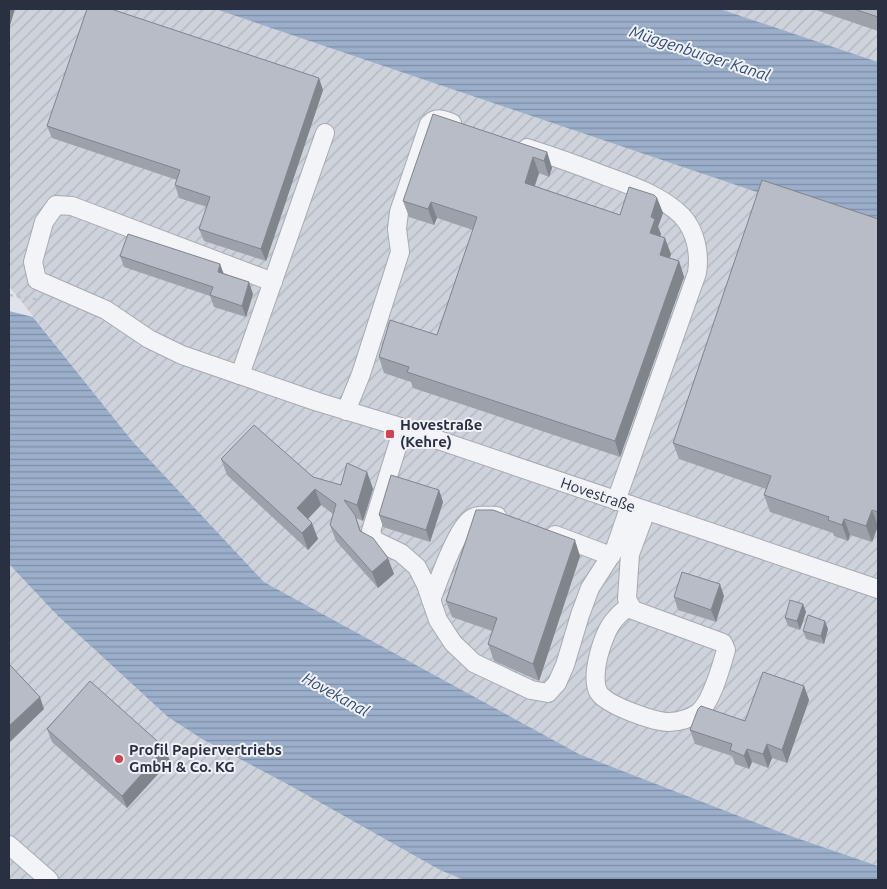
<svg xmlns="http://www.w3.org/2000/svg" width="887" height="889" font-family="Ubuntu,sans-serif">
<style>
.industrial{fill:url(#industrial-furrows)}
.water{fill:url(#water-rules)}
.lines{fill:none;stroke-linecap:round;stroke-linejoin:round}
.minor-casing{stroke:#a5aab3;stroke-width:20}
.path{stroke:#bec1c8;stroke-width:2.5;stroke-dasharray:4 4;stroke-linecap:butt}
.minor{stroke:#f3f4f7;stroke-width:18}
.wall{fill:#9da2aa}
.shaded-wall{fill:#80848b}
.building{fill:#b7bcc6;stroke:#80848b}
.poi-dot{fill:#cf4450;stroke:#f0f2f7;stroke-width:2}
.labels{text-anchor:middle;stroke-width:4;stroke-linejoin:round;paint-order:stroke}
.poi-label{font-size:15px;font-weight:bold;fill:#293041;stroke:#f0f2f7;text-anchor:start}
.street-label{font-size:15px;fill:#293041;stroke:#f0f2f7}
.water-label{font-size:16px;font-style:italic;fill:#324c75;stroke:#f0f2f7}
</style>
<defs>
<pattern id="industrial-furrows" width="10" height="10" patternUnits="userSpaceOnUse" patternTransform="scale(1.25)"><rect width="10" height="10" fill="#ced2db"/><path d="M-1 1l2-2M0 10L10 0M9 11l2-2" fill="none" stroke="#b1b5bd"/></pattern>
<pattern id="water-rules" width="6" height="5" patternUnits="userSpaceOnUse" patternTransform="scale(1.25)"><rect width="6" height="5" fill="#9baeca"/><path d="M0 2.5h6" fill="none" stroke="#7e8ea6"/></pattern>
</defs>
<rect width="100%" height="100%" fill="#e0e3e9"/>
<g class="industrial">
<polygon points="9,9 215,9 878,233 878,866 785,834 579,754 264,582 133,442 9,286"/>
<polygon points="720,9 878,9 878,62"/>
<polygon points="9,564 56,614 168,717 202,739 289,785 440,870 464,880 9,880"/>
</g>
<g class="water">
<polygon points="215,9 720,9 878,62 878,233"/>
<polygon points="9,311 33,317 133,442 264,582 579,754 785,834 878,866 878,880 464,880 440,870 289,785 202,739 168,717 56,614 9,564"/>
</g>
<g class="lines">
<defs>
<g id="minor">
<path d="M527,148C552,156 578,165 603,175C630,185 661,195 682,216C696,231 700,254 697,273L616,501"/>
<polyline points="273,282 72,206 56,205 44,222 33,262 37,280 106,310 149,339 182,355 318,402 394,425 878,589"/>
<polyline points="240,375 325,133"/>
<path d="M346,411L361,374L400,252L397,229L399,212L429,124C437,116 443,120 452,123"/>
<polyline points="403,428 371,531 374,540 401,553 417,567 426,585 438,620 453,643 474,663 531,690 548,693 557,683 565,665 580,615 590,588 615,549 630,505"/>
<polyline points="555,535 611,556"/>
<path d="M431,600C438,582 457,528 471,519C478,514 489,516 497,516"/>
<path d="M630,605C626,609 620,613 616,618C603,631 589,677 599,693C608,706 655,722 669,722C679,722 691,718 698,713C712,702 721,667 726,650L723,643L633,610L627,599L630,554L646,511"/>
<polyline points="9,845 49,880"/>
</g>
</defs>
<use href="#minor" class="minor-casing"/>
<polyline class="path" points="9,295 40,300"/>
<use href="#minor" class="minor"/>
</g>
<g class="wall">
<polygon points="813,9 878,9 878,31"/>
<polygon points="323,90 266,261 204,241 199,229 207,207 179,198 175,185 177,180 52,138 47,126"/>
<polygon points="547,152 552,168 549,177 539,173 535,186 620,215 657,198 663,213 658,227 661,234 660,237 671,254 670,258 679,261 684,277 620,457 413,388 411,382 384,373 379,357 437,335 473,230 437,218 434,225 409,217 403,201"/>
<polygon points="878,219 878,527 878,526 872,542 850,535 848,541 834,536 833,533 770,512 764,495 766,489 679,459 673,443"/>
<polygon points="120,256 220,264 224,274 253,294 246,317 214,307 210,296 124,267"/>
<polygon points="221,459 313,477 341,485 367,472 373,489 363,521 356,518 361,531 394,574 378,588 336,541 330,525 333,514 321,505 308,519 318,539 308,550 227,475"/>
<polygon points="439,490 443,502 430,542 383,527 379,515"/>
<polygon points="580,556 539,681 494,661 488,644 492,631 452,617 446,601"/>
<polygon points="724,596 716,622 678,610 674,597"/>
<polygon points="803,604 806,612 800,630 788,626 785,618"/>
<polygon points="828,629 824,644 806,639 803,631"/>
<polygon points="804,686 809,700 787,763 772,758 768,768 752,762 749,769 735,764 732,756 695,744 690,730 745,721"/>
<polygon points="47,729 170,761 127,808 52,742"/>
</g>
<g class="shaded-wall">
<polygon points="9,9 15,9 9,29"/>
<polygon points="319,78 323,90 266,261 261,249"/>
<polygon points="547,152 552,168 549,177 544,161"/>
<polygon points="533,157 539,173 530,199 525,183"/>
<polygon points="657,198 663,213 658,227 661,234 656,249 650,233 651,217"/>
<polygon points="431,202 437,218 434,225 428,209"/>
<polygon points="665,238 671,254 665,270 660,255"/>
<polygon points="679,261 684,277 620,457 615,441"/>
<polygon points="220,264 224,276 218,272"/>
<polygon points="249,282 253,294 246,317 242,306"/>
<polygon points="367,472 373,489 363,521 357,505"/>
<polygon points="315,489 321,505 303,524 297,508"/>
<polygon points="439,490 443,502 430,542 426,530"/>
<polygon points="872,510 878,526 872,542 866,526"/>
<polygon points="844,519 850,535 848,541 842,525"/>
<polygon points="312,523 318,539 308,550 302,533"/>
<polygon points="575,540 580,556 539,681 533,664"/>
<polygon points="388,558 394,574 378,588 372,572"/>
<polygon points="720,584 724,596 716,622 711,610"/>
<polygon points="803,604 806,612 800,630 797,621"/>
<polygon points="825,621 828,629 824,644 821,636"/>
<polygon points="804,686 809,700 787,763 782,750"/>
<polygon points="40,697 44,709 9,743 9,726"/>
<polygon points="767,744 772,758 768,768 763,754"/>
<polygon points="165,748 170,761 127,808 122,796"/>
<polygon points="747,749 752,762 749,769 744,756"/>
</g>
<g class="building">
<polygon points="87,9 111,9 319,78 261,249 199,229 210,197 175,185 180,170 47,126"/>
<polygon points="854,9 878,9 878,17"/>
<polygon points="433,114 547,152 544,161 533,157 525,183 620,215 629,187 654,195 657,198 651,217 655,219 650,233 665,238 660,255 679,261 615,441 407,372 409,367 379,357 390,320 437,335 477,217 431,202 428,209 403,201"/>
<polygon points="762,180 878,219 878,512 872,510 866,526 844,519 842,525 828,520 829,517 764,495 771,476 673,443"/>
<polygon points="128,234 220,264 218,272 249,282 242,306 210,295 213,287 120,256"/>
<polygon points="254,425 313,477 341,485 347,463 367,472 357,505 344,500 355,515 360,531 373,538 388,558 372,572 330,525 336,504 315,489 297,508 312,523 302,533 221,459"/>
<polygon points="391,475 439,490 426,530 379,515"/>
<polygon points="476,510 493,510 575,540 533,664 488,644 497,618 446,601"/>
<polygon points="682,572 720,584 711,610 674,597"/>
<polygon points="790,600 803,604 797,621 785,618"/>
<polygon points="808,615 825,621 821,636 803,631"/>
<polygon points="9,664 40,697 9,726"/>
<polygon points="763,672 804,686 782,750 767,744 763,754 747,749 744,756 730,750 732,744 690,730 698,709 701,706 745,721"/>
<polygon points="90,681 165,748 122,796 47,729"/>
</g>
<g class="poi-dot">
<rect x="385" y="429" width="10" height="10" rx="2.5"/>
<circle cx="119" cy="759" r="5"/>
</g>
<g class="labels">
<g class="poi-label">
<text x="400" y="430">Hovestraße<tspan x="400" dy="17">(Kehre)</tspan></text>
<text x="129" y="755">Profil Papiervertriebs<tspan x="129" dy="17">GmbH &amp; Co. KG</tspan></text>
</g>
<g class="street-label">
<text transform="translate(598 495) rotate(19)" y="5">Hovestraße</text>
</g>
<g class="water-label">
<text transform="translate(700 53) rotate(18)" y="6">Müggenburger Kanal</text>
<text transform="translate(336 694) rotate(29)" y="6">Hovekanal</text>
</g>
</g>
<rect width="887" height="889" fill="none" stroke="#293041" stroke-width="20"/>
</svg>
